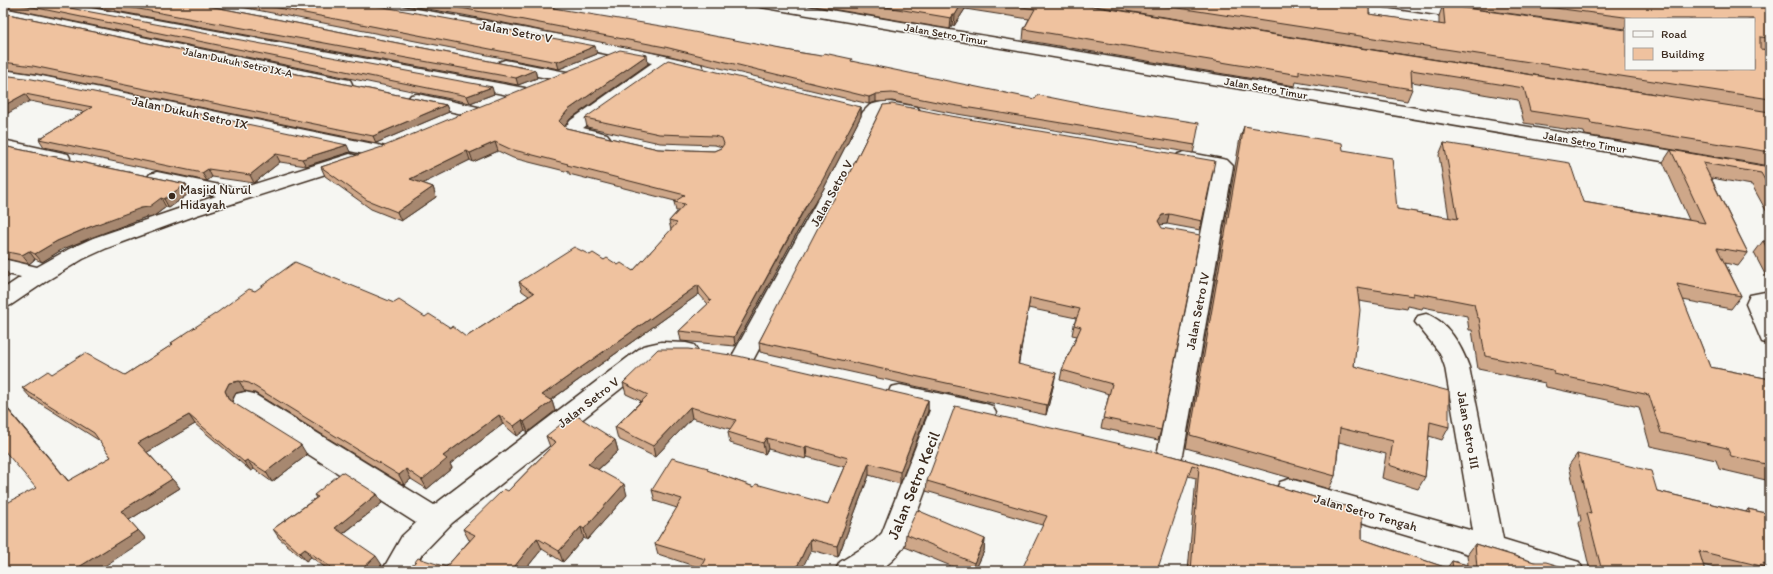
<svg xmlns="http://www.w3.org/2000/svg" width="1773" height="574" font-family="Itim,sans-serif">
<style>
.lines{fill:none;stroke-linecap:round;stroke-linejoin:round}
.minor-casing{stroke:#3b2a1e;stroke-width:3}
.minor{fill:#f6f6f2;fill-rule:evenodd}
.wall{fill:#cea789;stroke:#3b2a1e}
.shaded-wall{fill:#a7886f;stroke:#3b2a1e}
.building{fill:#efc29f;stroke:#3b2a1e}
.poi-dot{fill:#3b2a1e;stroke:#f6f6f2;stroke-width:1.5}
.labels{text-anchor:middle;stroke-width:3;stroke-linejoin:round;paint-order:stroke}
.far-street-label{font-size:11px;fill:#3b2a1e;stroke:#f6f6f2}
.street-label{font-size:13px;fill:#3b2a1e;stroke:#f6f6f2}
.poi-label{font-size:13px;fill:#3b2a1e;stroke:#f6f6f2;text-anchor:start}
.near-street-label{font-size:16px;fill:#3b2a1e;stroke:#f6f6f2}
</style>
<rect width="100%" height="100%" fill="#f6f6f2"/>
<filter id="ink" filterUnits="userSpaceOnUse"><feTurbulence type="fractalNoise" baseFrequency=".025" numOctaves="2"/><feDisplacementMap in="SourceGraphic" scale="8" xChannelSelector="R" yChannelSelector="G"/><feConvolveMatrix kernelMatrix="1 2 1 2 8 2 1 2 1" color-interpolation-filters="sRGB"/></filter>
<g filter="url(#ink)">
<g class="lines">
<defs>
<g id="minor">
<polygon points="33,3 64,3 519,87 525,88 528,92 525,96 519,97 40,7 35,6"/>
<path d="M350,3H383L484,21L611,44L701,64L703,68L701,72L695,73L669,67L583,128L607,134L610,138L607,142C597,144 569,139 563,130L571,120L652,63L527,38L357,7L352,6Z"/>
<polygon points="754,3 788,3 1697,155 1704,157 1706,161 1704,165 1697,167 761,7 756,6"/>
<polygon points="1379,3 1418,3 1470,10 1475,12 1478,15 1475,18 1470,20 1386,7 1381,6"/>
<polygon points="3,8 344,79 350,80 352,84 350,88 344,89 3,18"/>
<polygon points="505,60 561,71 567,72 569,76 567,80 561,81 499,68 497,65 499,62"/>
<polygon points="3,70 37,75 378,145 385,147 387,151 385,155 378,157 37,85 3,80"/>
<polygon points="417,94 478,107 481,111 478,115 472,116 411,103 408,99 411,95"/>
<path d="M885,101L917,107L920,111L917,115C905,118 890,106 880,114L835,205L751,364L743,367L735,364L731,358L815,205L863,112L870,105Z"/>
<polygon points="3,140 68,154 70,158 68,162 61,164 3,152"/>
<polygon points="1185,152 1227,160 1233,166 1183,455 1179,462 1170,465 1161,462 1157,455 1214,169 1178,162 1176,158 1178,154"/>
<polygon points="350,154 357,156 359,160 357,164 197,215 107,248 83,259 48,280 11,305 3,308 3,289 21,277 3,273 3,259 37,267 69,249 93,238 216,196 150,182 147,178 150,174 157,172 239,189"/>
<polygon points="1770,291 1770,344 1762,342 1746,304 1750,295"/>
<path d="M1426,314C1447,320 1462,347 1469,367L1503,539L1579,562L1584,571H1526L1280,498L1276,490L1280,482L1290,479L1473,531L1445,367L1440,353L1415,322L1418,316Z"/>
<polygon points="661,342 686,343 694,345 698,351 694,357 686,359 658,359 452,523 422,554 412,571 382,571 402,536 416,523 236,408 233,401 236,394 245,392 254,394 434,505 643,346"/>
<path d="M900,385L983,403L992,406L996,413L992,420L983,423L953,416L907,540C902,552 887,569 873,571C861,573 848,571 835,571L840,562L874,541L882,533L930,410L891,401L888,394L891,387Z"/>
</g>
</defs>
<use href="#minor" class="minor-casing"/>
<use href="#minor" class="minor"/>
</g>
<g class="wall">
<polygon points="3,3 43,3 494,94 470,103 3,7"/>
<polygon points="72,3 194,3 535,70 537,78 518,85"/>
<polygon points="221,3 362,3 597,54 559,69"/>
<polygon points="393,3 540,3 556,9 802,53 853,62 1195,145 1193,153 951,113 892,101 876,102 869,104 666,55 463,15"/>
<polygon points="796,3 1071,3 1655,94 1075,3 1369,3 1369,14 1439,25 1439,16 1443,5 1626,69 1754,19 1626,19 1626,29 1438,4 1438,3 1770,3 1770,166 1585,135 1584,132 1524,123 1518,100 1412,82 1412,89 1407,101 1296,82 1295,86 1023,40 1024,29 1029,19 965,9 954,26 952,26 950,29"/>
<polygon points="3,13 446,105 449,112 376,143 37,74 3,69"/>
<polygon points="648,64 570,119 564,127 566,128 658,149 714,151 721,148 722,147 715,145 660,143 587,127 585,118 861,107 861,116 823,190 805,218 735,346 681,341 679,331 708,304 699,294 551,400 552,401 555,411 528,432 525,430 517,436 503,424 450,464 452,468 427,489 411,479 404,485 255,393 245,391 236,393 232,400 232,402 307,455 272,482 254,469 251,471 195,424 147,452 180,488 129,520 146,539 69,481 111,457 100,441 30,397 22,388 52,374 125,375 172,345 171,343 255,291 425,317 466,337 529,296 522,291 519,282 590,255 618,265 633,271 671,230 669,221 678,211 676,211 674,202 675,201 569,174 569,172 513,158 498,151 473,162 470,160 422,183 433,187 436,197 401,221 371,209 325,176 321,167"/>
<polygon points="3,75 350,152 306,166 280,162 254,183 212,177 207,181 44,147 39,139 84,112 30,101"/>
<polygon points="883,105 1202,221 1200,230 1167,224 1160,224 1161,430 1158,440 1101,428 1109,394 1060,380 1062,370 1077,336 1072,335 1074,325 1076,318 1028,308 1018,364 1054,383 1046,415 760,352 759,342 845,182"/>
<polygon points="1244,126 1343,150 1397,209 1449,218 1439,155 1444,143 1583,202 1689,220 1663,162 1671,150 1770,167 1770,218 1752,185 1711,178 1748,253 1738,266 1725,263 1741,296 1731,309 1683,300 1710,367 1770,379 1770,481 1719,469 1716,460 1650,446 1639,407 1546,387 1545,383 1478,369 1472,330 1469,330 1467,316 1423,307 1422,309 1408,306 1407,309 1359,301 1354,366 1449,427 1442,440 1429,436 1425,477 1418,489 1382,478 1386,454 1339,442 1335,476 1329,489 1186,448 1240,138"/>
<polygon points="3,146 186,184 191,192 169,208 166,207 154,216 146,217 93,237 63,249 42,262 35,259 29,264 3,258"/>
<polygon points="1763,241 1770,242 1770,282 1769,282 1754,253"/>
<polygon points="623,383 928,400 928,411 900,484 869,475 838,557 811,550 700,568 658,554 655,544 677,508 655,501 652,490 709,471 754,487 828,504 844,467 807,457 806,459 768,449 765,454 730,443 728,432 730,429 692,418 655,457 618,439 615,427 641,401 626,394"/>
<polygon points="546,436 615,440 618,451 598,470 627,495 587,540 584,538 563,562 542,549 524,571 408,571 446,567 470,540 469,540 463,529 508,491 551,447 550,447"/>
<polygon points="1577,454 1657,491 1746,512 1748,509 1770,514 1770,571 1726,571 1703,565 1705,571 1590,571 1579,523 1581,520 1569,465"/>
<polygon points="1173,456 1362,511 1362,539 1447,568 1452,561 1468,565 1467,555 1475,544 1534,562 1576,571 1188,571 1196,478 1188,476 1042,525 926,491 927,481"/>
<polygon points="377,494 382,503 343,534 382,565 375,571 330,571 311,557 306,561 279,538 273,529 316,498 314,495"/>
<polygon points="906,534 985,539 984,551 975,571 963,571 905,547"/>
</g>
<g class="shaded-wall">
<polygon points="962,3 965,3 965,9 954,26 955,15"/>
<polygon points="953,15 952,26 950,29 951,18"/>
<polygon points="595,46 597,54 559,69 557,62"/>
<polygon points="647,55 648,64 570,119 562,130 559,121 568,110"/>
<polygon points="535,70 537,78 518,85 516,78"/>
<polygon points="492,87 494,94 470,103 467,96"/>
<polygon points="25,94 30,101 3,116 3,106"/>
<polygon points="876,94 876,102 869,104 869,97"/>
<polygon points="446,105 449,112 376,143 373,136"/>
<polygon points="861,107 861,116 823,190 805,218 735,346 734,337"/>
<polygon points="495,142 498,151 473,162 470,153"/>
<polygon points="347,145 350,152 306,166 302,159"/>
<polygon points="467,151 470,160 414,188 410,179"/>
<polygon points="276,154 280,162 254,183 250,175"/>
<polygon points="208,169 212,177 207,181 202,173"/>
<polygon points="186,184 191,192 169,208 164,199"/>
<polygon points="433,187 436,197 401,221 397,212"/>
<polygon points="161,198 166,207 154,216 146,217 93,237 63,249 42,262 35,254 57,241 87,228"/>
<polygon points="1169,214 1167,224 1160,225 1158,221 1162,215"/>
<polygon points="29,251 35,259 29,264 22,255"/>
<polygon points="3,267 10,276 3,280"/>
<polygon points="698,285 699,294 545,404 542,395"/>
<polygon points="1030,298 1028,308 1017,374 1018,364"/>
<polygon points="1056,373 1054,383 1046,415 1047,405"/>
<polygon points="239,381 245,391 236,393 232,400 235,409 229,400 225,391 229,383"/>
<polygon points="928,400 928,411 900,484 900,472"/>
<polygon points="552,401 555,411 528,432 524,422"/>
<polygon points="3,403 77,491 68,481"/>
<polygon points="690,407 692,418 655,457 653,446"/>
<polygon points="189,415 195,424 146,453 138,443"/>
<polygon points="499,415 503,424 450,464 452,468 427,489 422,480 443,456"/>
<polygon points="522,420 525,430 517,436 514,426"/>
<polygon points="766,438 768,449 765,454 763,443"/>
<polygon points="615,440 618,451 592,475 588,464"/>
<polygon points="301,445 307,455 272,482 266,472"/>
<polygon points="806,446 807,457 806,459 805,448"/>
<polygon points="247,460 254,469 251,471 244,462"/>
<polygon points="869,463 869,475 838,557 837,546"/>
<polygon points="406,469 411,479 404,485 399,475"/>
<polygon points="172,479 180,488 129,520 121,511"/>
<polygon points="624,484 627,495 587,540 584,529"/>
<polygon points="377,494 382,503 340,536 335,528"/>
<polygon points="581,527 584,538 563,562 559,551"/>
<polygon points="138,530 146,539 97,571 83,571 79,567"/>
<polygon points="537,538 542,549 524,571 511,571"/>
<polygon points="810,539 811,550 801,571 795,571"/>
<polygon points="985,539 984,551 975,571 973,571 974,563"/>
<polygon points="305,549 311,557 306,561 300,553"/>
<polygon points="376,556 382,565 375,571 360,571"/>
</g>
<g class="building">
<polygon points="13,3 43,3 492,87 467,96"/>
<polygon points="106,3 194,3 535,70 516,78"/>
<polygon points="253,3 362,3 595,46 557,62"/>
<polygon points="433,3 540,3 555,6 553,8 673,28 802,53 822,56 824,53 852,59 851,61 1035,99 1038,95 1103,108 1199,123 1195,145 952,105 892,93 876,94 869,97 665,47 461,8"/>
<polygon points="862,3 962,3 955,15 953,15 951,18"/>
<polygon points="997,3 1071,3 1770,112 1770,152 1591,123 1590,120 1530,111 1524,88 1411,70 1412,89 1299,71 1299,75 1024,29 1035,9"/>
<polygon points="1146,3 1369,3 1369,14 1445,25 1443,5 1626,30 1626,69 1754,69 1754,19 1632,19 1632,18 1516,3 1770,3 1770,38 1760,37 1760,49 1770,50 1770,99"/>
<polygon points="3,13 446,105 373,136 33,66 3,62"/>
<polygon points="620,50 647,55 568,110 559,121 566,128 658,149 714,151 721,148 724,144 722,138 714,136 659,134 585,118 668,60 861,107 822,181 804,209 734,337 679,331 711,301 698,285 542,395 552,401 524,422 522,420 514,426 499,415 443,456 447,459 422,480 406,469 399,475 249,383 239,381 229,383 225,391 229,400 301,445 266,472 247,460 244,462 189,415 138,443 172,479 121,511 138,530 79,567 85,571 3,571 3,505 36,488 3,449 3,404 68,481 111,457 94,433 22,388 48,371 52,374 85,353 125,375 173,344 171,343 218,312 249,289 255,291 295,262 394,303 399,300 425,317 429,314 451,328 452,326 466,337 534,293 519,282 574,247 590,255 593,253 604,260 607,258 618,265 621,263 633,271 677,223 669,221 685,204 674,202 685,195 567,165 568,164 510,149 495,142 470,153 467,151 410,179 433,187 397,212 367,200 321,167 382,147 476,108"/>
<polygon points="3,75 32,79 347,145 302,159 276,154 250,175 208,169 202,173 39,139 92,107 25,94 3,106"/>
<polygon points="892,104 951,116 1215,161 1202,221 1169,214 1162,215 1158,221 1162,228 1200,235 1161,430 1103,418 1112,384 1062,370 1081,327 1074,325 1080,309 1030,298 1018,364 1056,373 1047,405 759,342 827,210 845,182 883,105"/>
<polygon points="1244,126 1342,143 1343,150 1392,158 1397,209 1458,219 1444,143 1570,163 1583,202 1705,223 1671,150 1770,167 1770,189 1761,173 1703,163 1748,253 1717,248 1741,296 1677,284 1710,367 1770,379 1770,465 1731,456 1727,448 1661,433 1649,395 1554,374 1553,370 1485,356 1479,318 1477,317 1474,304 1428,295 1429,296 1413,293 1413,296 1357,287 1360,310 1354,366 1449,391 1449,427 1430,422 1425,477 1389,465 1393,441 1340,428 1335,476 1190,435"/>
<polygon points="3,146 186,184 164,199 161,198 149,207 141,208 87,228 57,241 35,254 29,251 22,255 3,251"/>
<polygon points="1763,241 1770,242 1770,253"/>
<polygon points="658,349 688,349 738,356 928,400 900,472 869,463 837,546 810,539 795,571 699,571 705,559 655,544 682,499 652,490 672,458 708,468 707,470 754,487 756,484 828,504 848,458 806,446 805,448 766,438 763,443 728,432 736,420 690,407 653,446 615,427 648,395 623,383"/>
<polygon points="955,406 1173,456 1362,511 1362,539 1453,570 1452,561 1477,568 1475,544 1534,562 1546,562 1576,571 1191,571 1199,467 1192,465 1157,571 1021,571 1047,516 927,481"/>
<polygon points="574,414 615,440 588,464 624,484 584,529 581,527 559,551 537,538 511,571 408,571 418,558 446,567 475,535 463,529 504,489 508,491 556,442 546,436"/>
<polygon points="1577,454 1651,471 1657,491 1750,513 1748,509 1770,514 1770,565 1763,563 1765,567 1699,551 1705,571 1602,571 1587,513 1591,514"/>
<polygon points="342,472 377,494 335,528 376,556 360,571 336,571 305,549 300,553 273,529 318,497 314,495"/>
<polygon points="917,510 985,539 974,563 906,534"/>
</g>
</g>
<circle class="poi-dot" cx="172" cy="196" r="4"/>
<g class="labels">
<g class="far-street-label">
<text transform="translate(946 34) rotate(10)" y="4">Jalan Setro Timur</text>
<text transform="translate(238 62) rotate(12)" y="4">Jalan Dukuh Setro IX-A</text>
<text transform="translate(1266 88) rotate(10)" y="4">Jalan Setro Timur</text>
<text transform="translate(1585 142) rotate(10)" y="4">Jalan Setro Timur</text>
</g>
<g class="street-label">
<text transform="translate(516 31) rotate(11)" y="5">Jalan Setro V</text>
<text transform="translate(190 112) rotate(12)" y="5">Jalan Dukuh Setro IX</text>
<text transform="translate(831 193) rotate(-61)" y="5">Jalan Setro V</text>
<text transform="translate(1197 311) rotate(-79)" y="5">Jalan Setro IV</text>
<text transform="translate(588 402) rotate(-38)" y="5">Jalan Setro V</text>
<text transform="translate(1469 430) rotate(80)" y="5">Jalan Setro III</text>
<text transform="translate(1366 512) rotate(16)" y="5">Jalan Setro Tengah</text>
</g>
<g class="poi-label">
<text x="180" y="194">Masjid Nurul<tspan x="180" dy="15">Hidayah</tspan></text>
</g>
<g class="near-street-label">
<text transform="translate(913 485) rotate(-68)" y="6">Jalan Setro Kecil</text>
</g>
</g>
<rect width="1773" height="574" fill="none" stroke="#f6f6f2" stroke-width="16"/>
<rect x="8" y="8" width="1757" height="558" fill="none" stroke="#3b2a1e" stroke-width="1.5" filter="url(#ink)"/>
<rect x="1625" y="18" width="130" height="52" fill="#f6f6f2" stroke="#aba49d"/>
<rect x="1633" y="31" width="20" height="6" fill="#f6f6f2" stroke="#aba49d"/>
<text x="1661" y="38" font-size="12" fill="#3b2a1e">Road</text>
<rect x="1633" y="48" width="20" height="12" fill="#efc29f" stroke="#aba49d"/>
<text x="1661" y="58" font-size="12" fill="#3b2a1e">Building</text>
</svg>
